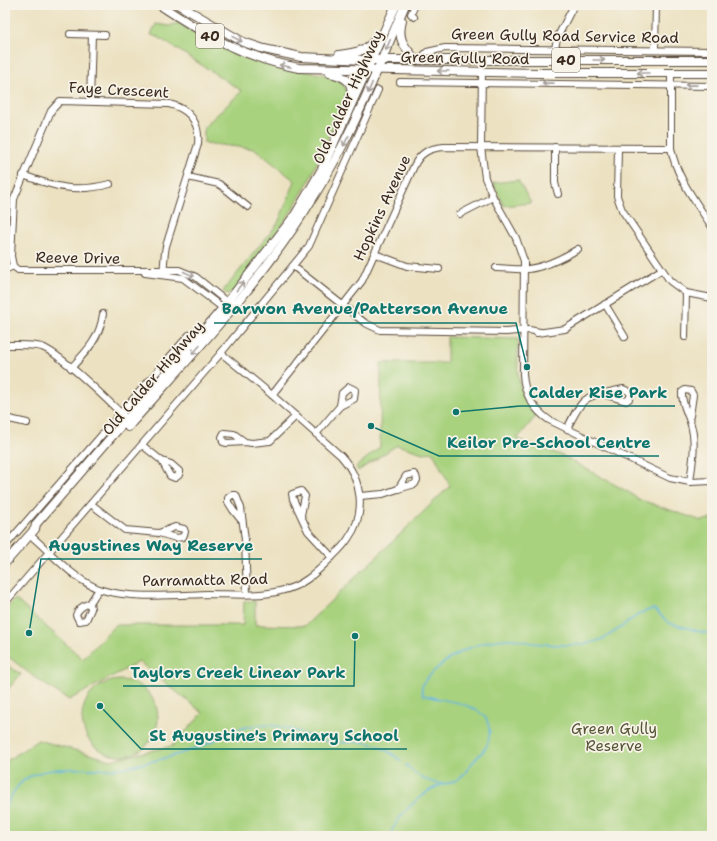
<svg xmlns="http://www.w3.org/2000/svg" width="717" height="841" font-family="'Shantell Sans',sans-serif">
<style>
.green{fill:#a8d27e;stroke:#727e4e}
.lines{fill:none;stroke-linecap:round;stroke-linejoin:round}
.stream{stroke:#66b5e0;stroke-width:1.5}
.minor-casing{stroke:#564637;stroke-width:8}
.major-casing{stroke:#564637;stroke-width:10}
.minor{stroke:#fff;stroke-width:6}
.major{stroke:#fff;stroke-width:8}
.oneway{stroke:#a79f9a}
.labels{text-anchor:middle;stroke-width:3.5;stroke-linejoin:round;paint-order:stroke}
.shield{fill:#f7f3e8;stroke:#73665b;stroke-width:1}
.shield-label{font-size:14px;font-weight:bold;fill:#3b2a1e}
.street-label{font-size:15px;fill:#3b2a1e;stroke:#f7f3e8}
.park-label{font-size:15px;fill:#565436;stroke:#f7f3e8}
.leader{fill:none;stroke:#0f766e;stroke-width:1.5}
.callout-dot{fill:#0f766e;stroke:#f7f3e8;stroke-width:1.5}
.callout-label{font-size:16px;text-anchor:middle;font-weight:bold;fill:#0f766e;stroke:#f7f3e8;stroke-width:3.5;stroke-linejoin:round;paint-order:stroke}
</style>
<rect width="100%" height="100%" fill="#f7f3e8"/>
<filter id="ink" filterUnits="userSpaceOnUse"><feTurbulence type="fractalNoise" baseFrequency=".025" numOctaves="2"/><feDisplacementMap in="SourceGraphic" scale="8" xChannelSelector="R" yChannelSelector="G"/><feConvolveMatrix kernelMatrix="1 2 1 2 8 2 1 2 1" color-interpolation-filters="sRGB"/></filter>
<filter id="wash" filterUnits="userSpaceOnUse"><feTurbulence type="fractalNoise" baseFrequency=".012" numOctaves="4" result="noise"/><feDisplacementMap in="SourceGraphic" scale="16" xChannelSelector="R" yChannelSelector="G"/><feGaussianBlur stdDeviation="0.9" result="paint"/><feColorMatrix in="noise" values="0 0 0 0 0 0 0 0 0 0 0 0 0 0 0 0 0 1.4 0 .05"/><feComposite in="paint" operator="in"/></filter>
<g filter="url(#wash)">
<rect width="100%" height="100%" fill="#ece2c2"/>
<g class="green">
<path d="M178,23C210,42 240,58 277,67C293,71 323,72 337,79C345,83 346,90 346,97L309,181L289,215L234,291L227,294L223,291L278,223L295,181L255,149L204,143V127L242,91L158,37L151,35L156,24L169,26Z"/>
<polygon points="518,180 531,203 504,206 493,183"/>
<path d="M447,337L518,339C518,372 514,388 536,416L517,439L563,456L630,493L640,501L641,500L702,521L712,518V836H5V762L38,740L111,760L172,746L203,713L139,662L69,700L34,677L5,654V611L15,599L83,659L115,625H243L244,601H255V625L305,626L450,486L433,452L423,453L397,445L358,471L356,467L380,447L381,363H447Z"/>
<polygon points="8,666 21,674 5,693 5,669"/>
<circle cx="120" cy="718" r="38"/>
</g>
<g class="lines">
<g class="stream">
<path d="M406,765C420,780 445,793 463,775C467,771 470,765 474,761C478,756 483,752 486,747C491,738 491,722 483,715C467,701 443,701 423,695C419,684 426,679 433,672C454,652 482,639 512,639C519,639 526,642 533,643C553,645 577,647 597,641C618,635 633,612 654,609L669,623L705,633L712,632"/>
<path d="M5,808C11,795 18,782 31,776C57,763 92,772 121,768C143,764 175,756 197,748C219,740 239,724 265,725C286,725 306,736 326,741C336,744 345,742 356,742C374,741 388,750 401,761"/>
<path d="M390,836C396,816 425,788 445,784"/>
</g>
</g>
</g>
<g filter="url(#ink)">
<g class="lines">
<defs>
<g id="minor">
<polyline points="414,17 411,14 415,5"/>
<polyline points="70,34 105,35"/>
<polyline points="555,49 557,38 574,5"/>
<polyline points="655,49 656,5"/>
<polyline points="420,59 427,52 445,48 712,51"/>
<path d="M482,71L481,147L485,178L493,197L516,238L524,261L523,374C524,393 533,409 549,420L670,478L690,482L712,481"/>
<path d="M671,73V148C676,177 696,202 712,227"/>
<polyline points="400,82 712,86"/>
<polyline points="90,101 92,35"/>
<polyline points="555,147 555,183 558,194"/>
<polyline points="618,148 617,196 622,210 670,281 686,293 712,298"/>
<path d="M23,175C55,187 75,193 110,184"/>
<polyline points="188,177 219,184 248,207"/>
<polyline points="460,214 493,197"/>
<polyline points="375,254 407,266 439,269"/>
<polyline points="293,266 365,323 380,330 506,332 529,330 540,332"/>
<path d="M496,268C506,268 517,270 528,269C545,267 563,258 578,249"/>
<polyline points="5,270 13,266"/>
<polyline points="145,273 183,278 223,308"/>
<path d="M163,275C164,265 164,256 166,246L198,144C200,123 190,109 169,104L60,101L51,111L14,199L11,256L13,266L18,270H179L196,277L227,302"/>
<polyline points="605,304 625,337"/>
<polyline points="537,333 565,329 661,270"/>
<polyline points="685,337 686,293"/>
<path d="M5,345C17,345 31,344 42,347C61,354 107,400 124,416"/>
<path d="M71,368C87,351 100,338 103,314"/>
<polygon points="349,387 355,390 354,399 340,406 342,393"/>
<path d="M272,395L362,281L414,166C420,153 429,148 444,147L671,148"/>
<path d="M690,416L693,395L691,391L685,390L682,392C681,405 690,417 692,429C696,446 692,465 690,482"/>
<polyline points="5,418 27,423"/>
<path d="M567,429C585,392 584,398 623,389L628,391L631,394L629,399L626,401L603,394"/>
<polyline points="316,434 340,406"/>
<polyline points="245,442 234,434 224,433 222,437 223,442 227,443 245,442 252,443 270,441 296,416"/>
<polyline points="142,445 162,461 171,464 179,471 179,475 175,478 170,476 162,461"/>
<polygon points="414,474 416,476 417,480 415,484 398,489 406,476"/>
<polyline points="360,496 383,494 398,489"/>
<polyline points="91,504 125,530 159,533 176,538 183,537 185,532 184,529 175,527 159,533"/>
<polyline points="301,515 305,496 301,491 292,494 293,499 308,531 332,557"/>
<polyline points="241,520 233,510 228,502 228,498 232,495 236,495 241,508 245,540 247,594"/>
<path d="M30,535C52,553 74,581 102,590C130,599 177,595 207,594C231,594 256,597 280,591C301,587 315,574 330,559C336,553 343,547 348,539C367,513 362,479 341,456L272,395L221,353"/>
<polyline points="5,546 189,335"/>
<polyline points="5,603 221,353 309,246 378,90"/>
<path d="M90,603C84,605 78,608 76,615L79,621L86,620L91,609L90,603L99,589"/>
</g>
<g id="major">
<path d="M160,5C205,35 245,58 299,68L538,73H712"/>
<polyline points="179,5 243,42 264,49 301,57 364,60 712,60"/>
<path d="M402,21C397,39 404,46 415,59"/>
<path d="M339,55C356,53 367,51 378,37"/>
<path d="M330,73C344,76 356,82 350,98"/>
<path d="M128,427C193,353 263,281 314,196C352,136 377,70 405,5"/>
<polyline points="5,563 35,529 36,524 223,308 295,215 322,169 396,5"/>
</g>
</defs>
<use href="#minor" class="minor-casing"/>
<use href="#major" class="major-casing"/>
<use href="#minor" class="minor"/>
<use href="#major" class="major"/>
</g>
<defs><path id="oneway-shaft" d="M-6 0H5M1.5-3L5.5 0L1.5 3" fill="none" stroke-width="1.6" stroke-linecap="round" stroke-linejoin="round"/></defs>
<g class="oneway">
<use href="#oneway-shaft" transform="translate(237 39) rotate(28)"/>
<use href="#oneway-shaft" transform="translate(388 45) rotate(113)"/>
<use href="#oneway-shaft" transform="translate(599 60)"/>
<use href="#oneway-shaft" transform="translate(285 66) rotate(-168)"/>
<use href="#oneway-shaft" transform="translate(443 71) rotate(-180)"/>
<use href="#oneway-shaft" transform="translate(643 73) rotate(180)"/>
<use href="#oneway-shaft" transform="translate(548 83) rotate(-179)"/>
<use href="#oneway-shaft" transform="translate(691 85) rotate(-179)"/>
<use href="#oneway-shaft" transform="translate(370 88) rotate(112)"/>
<use href="#oneway-shaft" transform="translate(346 141) rotate(117)"/>
<use href="#oneway-shaft" transform="translate(189 274) rotate(25)"/>
<use href="#oneway-shaft" transform="translate(240 286) rotate(-51)"/>
<use href="#oneway-shaft" transform="translate(196 350) rotate(131)"/>
</g>
</g>
<g class="labels">
<g class="shield">
<rect x="196" y="24" width="28" height="24" rx="3"/>
<rect x="552" y="48" width="28" height="24" rx="3"/>
</g>
<g class="shield-label">
<text x="210" y="41">40</text>
<text x="566" y="65">40</text>
</g>
<g class="street-label">
<text transform="translate(565 36) rotate(1)" y="5">Green Gully Road Service Road</text>
<text transform="translate(465 58) rotate(1)" y="5">Green Gully Road</text>
<text transform="translate(119 90) rotate(3)" y="5">Faye Crescent</text>
<text transform="translate(348 97) rotate(-65)" y="5">Old Calder Highway</text>
<text transform="translate(382 208) rotate(-65)" y="5">Hopkins Avenue</text>
<text transform="translate(78 258) rotate(1)" y="5">Reeve Drive</text>
<text transform="translate(153 378) rotate(-49)" y="5">Old Calder Highway</text>
<text transform="translate(205 580) rotate(-1)" y="5">Parramatta Road</text>
</g>
<g class="park-label">
<text x="614" y="734">Green Gully<tspan x="614" dy="17">Reserve</tspan></text>
</g>
</g>
<path class="leader" d="M527 367L516 323H214M456 412L520 406H675M371 426L439 456H659M29 633L41 559H262M355 636L354 686H123M100 706L141 749H407"/>
<g class="callout-dot">
<circle cx="527" cy="367" r="4"/>
<circle cx="456" cy="412" r="4"/>
<circle cx="371" cy="426" r="4"/>
<circle cx="29" cy="633" r="4"/>
<circle cx="355" cy="636" r="4"/>
<circle cx="100" cy="706" r="4"/>
</g>
<g class="callout-label">
<text x="365" y="314">Barwon Avenue/Patterson Avenue</text>
<text x="598" y="398">Calder Rise Park</text>
<text x="549" y="448">Keilor Pre-School Centre</text>
<text x="151" y="551">Augustines Way Reserve</text>
<text x="238" y="678">Taylors Creek Linear Park</text>
<text x="274" y="741">St Augustine's Primary School</text>
</g>
<rect width="717" height="841" fill="none" stroke="#f7f3e8" stroke-width="20"/>
</svg>
